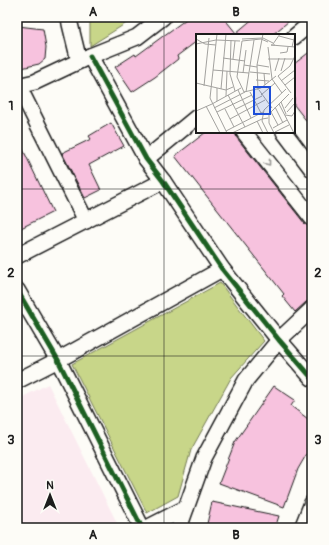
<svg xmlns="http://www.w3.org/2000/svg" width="329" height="545" font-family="Pangolin,sans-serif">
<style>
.built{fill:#fbebf0}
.green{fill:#c8d689;stroke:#727952}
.building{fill:#f7c2de;stroke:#1c1c1c}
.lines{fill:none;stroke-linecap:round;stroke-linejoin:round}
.minor-casing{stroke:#1c1c1c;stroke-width:18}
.minor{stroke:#fdfcf7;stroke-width:15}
.cycleway-casing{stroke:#fdfcf7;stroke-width:8}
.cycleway{stroke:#1b5e20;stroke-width:5}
.oneway{stroke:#989794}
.grid{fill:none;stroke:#1c1c1c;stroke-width:1;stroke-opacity:0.55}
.inset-road{fill:none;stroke:#a3a29f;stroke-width:1}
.view{fill:#1d4ed8;fill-opacity:0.15;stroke:#1d4ed8;stroke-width:2}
.inset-edge{fill:none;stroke:#1c1c1c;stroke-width:2}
.neatline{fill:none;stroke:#1c1c1c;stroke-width:1.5}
.grid-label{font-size:13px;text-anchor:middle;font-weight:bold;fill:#1c1c1c}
</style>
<rect width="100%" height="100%" fill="#fdfcf7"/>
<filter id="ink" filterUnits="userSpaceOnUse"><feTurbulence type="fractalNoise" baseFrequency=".025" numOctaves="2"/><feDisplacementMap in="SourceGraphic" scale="8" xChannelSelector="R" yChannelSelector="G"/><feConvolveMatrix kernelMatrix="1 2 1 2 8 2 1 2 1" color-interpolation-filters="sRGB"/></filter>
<g filter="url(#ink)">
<polygon class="built" points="48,384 117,523 107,528 17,528 17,400"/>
<g class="green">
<polygon points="90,17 136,17 90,46"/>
<polygon points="220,283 264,341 231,378 191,450 178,496 147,513 72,364"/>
</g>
<g class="building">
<polygon points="189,17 223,17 236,33 255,17 294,17 272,35 197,35 197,41 177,56 178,59 155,77 132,92 115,67 135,54 136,56"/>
<polygon points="18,26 43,29 46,47 45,59 39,64 17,69"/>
<polygon points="312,50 312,128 294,105 294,64"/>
<polygon points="111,123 124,146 89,165 101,190 85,198 62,153 91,139 89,136"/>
<polygon points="206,132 235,132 237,138 305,224 308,226 312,227 312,300 306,302 295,312 282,296 284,294 175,156"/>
<polygon points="17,137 53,212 17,230"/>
<polygon points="274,386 295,400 291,406 312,422 312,442 307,449 309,450 298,469 284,507 219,483 235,442"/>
<polygon points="212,502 279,516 275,528 206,528"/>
</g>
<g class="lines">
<defs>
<g id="minor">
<polyline points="69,17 70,24 79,61"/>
<polyline points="294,37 312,22"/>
<polyline points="90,56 146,159 163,181 222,269 279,340 312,378"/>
<polyline points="18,85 86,221"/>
<polyline points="17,86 35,82 90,56 137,37 163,17"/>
<polyline points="244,132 312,218"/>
<polyline points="284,132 312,169"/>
<polyline points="146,159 197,117"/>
<polyline points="17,256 163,181"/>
<polyline points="17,290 58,360 142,528"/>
<polyline points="17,381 58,360 222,269"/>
<polyline points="147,528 186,508"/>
<polyline points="179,528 204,458 246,380 279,340 312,309"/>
<polyline points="302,528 312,503"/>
</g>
</defs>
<use href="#minor" class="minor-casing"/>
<use href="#minor" class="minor"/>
<defs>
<g id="cycleway">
<polyline points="90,56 146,159 163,181 222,269 279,340 312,378"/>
<polyline points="17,290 58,360 142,528"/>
</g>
</defs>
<use href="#cycleway" class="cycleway-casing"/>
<use href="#cycleway" class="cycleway"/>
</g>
<defs><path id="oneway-chevron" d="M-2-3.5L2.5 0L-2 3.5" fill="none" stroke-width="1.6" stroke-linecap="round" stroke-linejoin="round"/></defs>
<use class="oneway" href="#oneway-chevron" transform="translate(268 163) rotate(52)"/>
</g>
<path class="grid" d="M164,17V528M17,189H312M17,356H312"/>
<g transform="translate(196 34)">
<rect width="99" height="99" fill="#fdfcf7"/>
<path class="inset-road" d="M21,0L14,64L31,99M83,2L98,6M0,5L9,10L20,11M46,5L67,4L77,9M35,6L34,40L39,57M46,7L41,43L48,58L65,54L80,42M46,7L65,5L72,8M0,10L20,6L44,7M77,10L84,0M79,11H75L99,13M72,13L76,45M96,13L99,1M84,19L91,18L92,13M27,24L49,27M37,25L39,7M72,25H99M48,31L61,33M61,31L73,33M17,36L53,39M79,37L83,24M85,37L89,24M54,38L74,40M47,39L50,16M68,39L69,51M76,45L86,59M60,46L73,47M85,47L99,36M0,49L30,56L37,53M89,51L99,43M8,52L13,4M21,54V67M25,55L30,0M42,56L55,84M62,56L61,31L67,0M63,56L76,74M50,58L58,6M54,58L65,79M95,59L82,42L94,32L99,22M32,61L49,93M65,61L79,49M30,62L31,37M85,68L90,80M16,70L45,54M83,70L98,99M10,72L24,99M79,73L87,89M18,74L49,58M89,74L97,64M29,75L38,93M40,75L66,62M0,77L16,70M21,78L56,61M75,78L82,91M91,78L99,69M89,81L96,82L99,77M34,85L69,66M61,87L67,99M77,94L91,86M30,97L67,78M79,98L93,91M36,99L66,85L72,84M72,99L66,87L68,76L90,55M78,99L73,89V80L93,60"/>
<path class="view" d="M58,53H74V80H58Z"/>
<rect width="99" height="99" class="inset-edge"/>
</g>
<rect width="329" height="545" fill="none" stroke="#fdfcf7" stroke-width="44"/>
<g transform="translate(50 495)" stroke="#fdfcf7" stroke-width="3" paint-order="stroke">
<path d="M0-3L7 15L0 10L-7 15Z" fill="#1c1c1c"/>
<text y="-6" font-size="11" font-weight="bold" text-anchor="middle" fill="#1c1c1c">N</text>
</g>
<rect x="22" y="22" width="285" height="501" class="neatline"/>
<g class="grid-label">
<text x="93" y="16">A</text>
<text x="236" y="16">B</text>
<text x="11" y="110">1</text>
<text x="318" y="110">1</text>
<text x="11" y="277">2</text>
<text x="318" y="277">2</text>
<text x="11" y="444">3</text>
<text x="318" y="444">3</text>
<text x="93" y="539">A</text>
<text x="236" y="539">B</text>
</g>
</svg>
